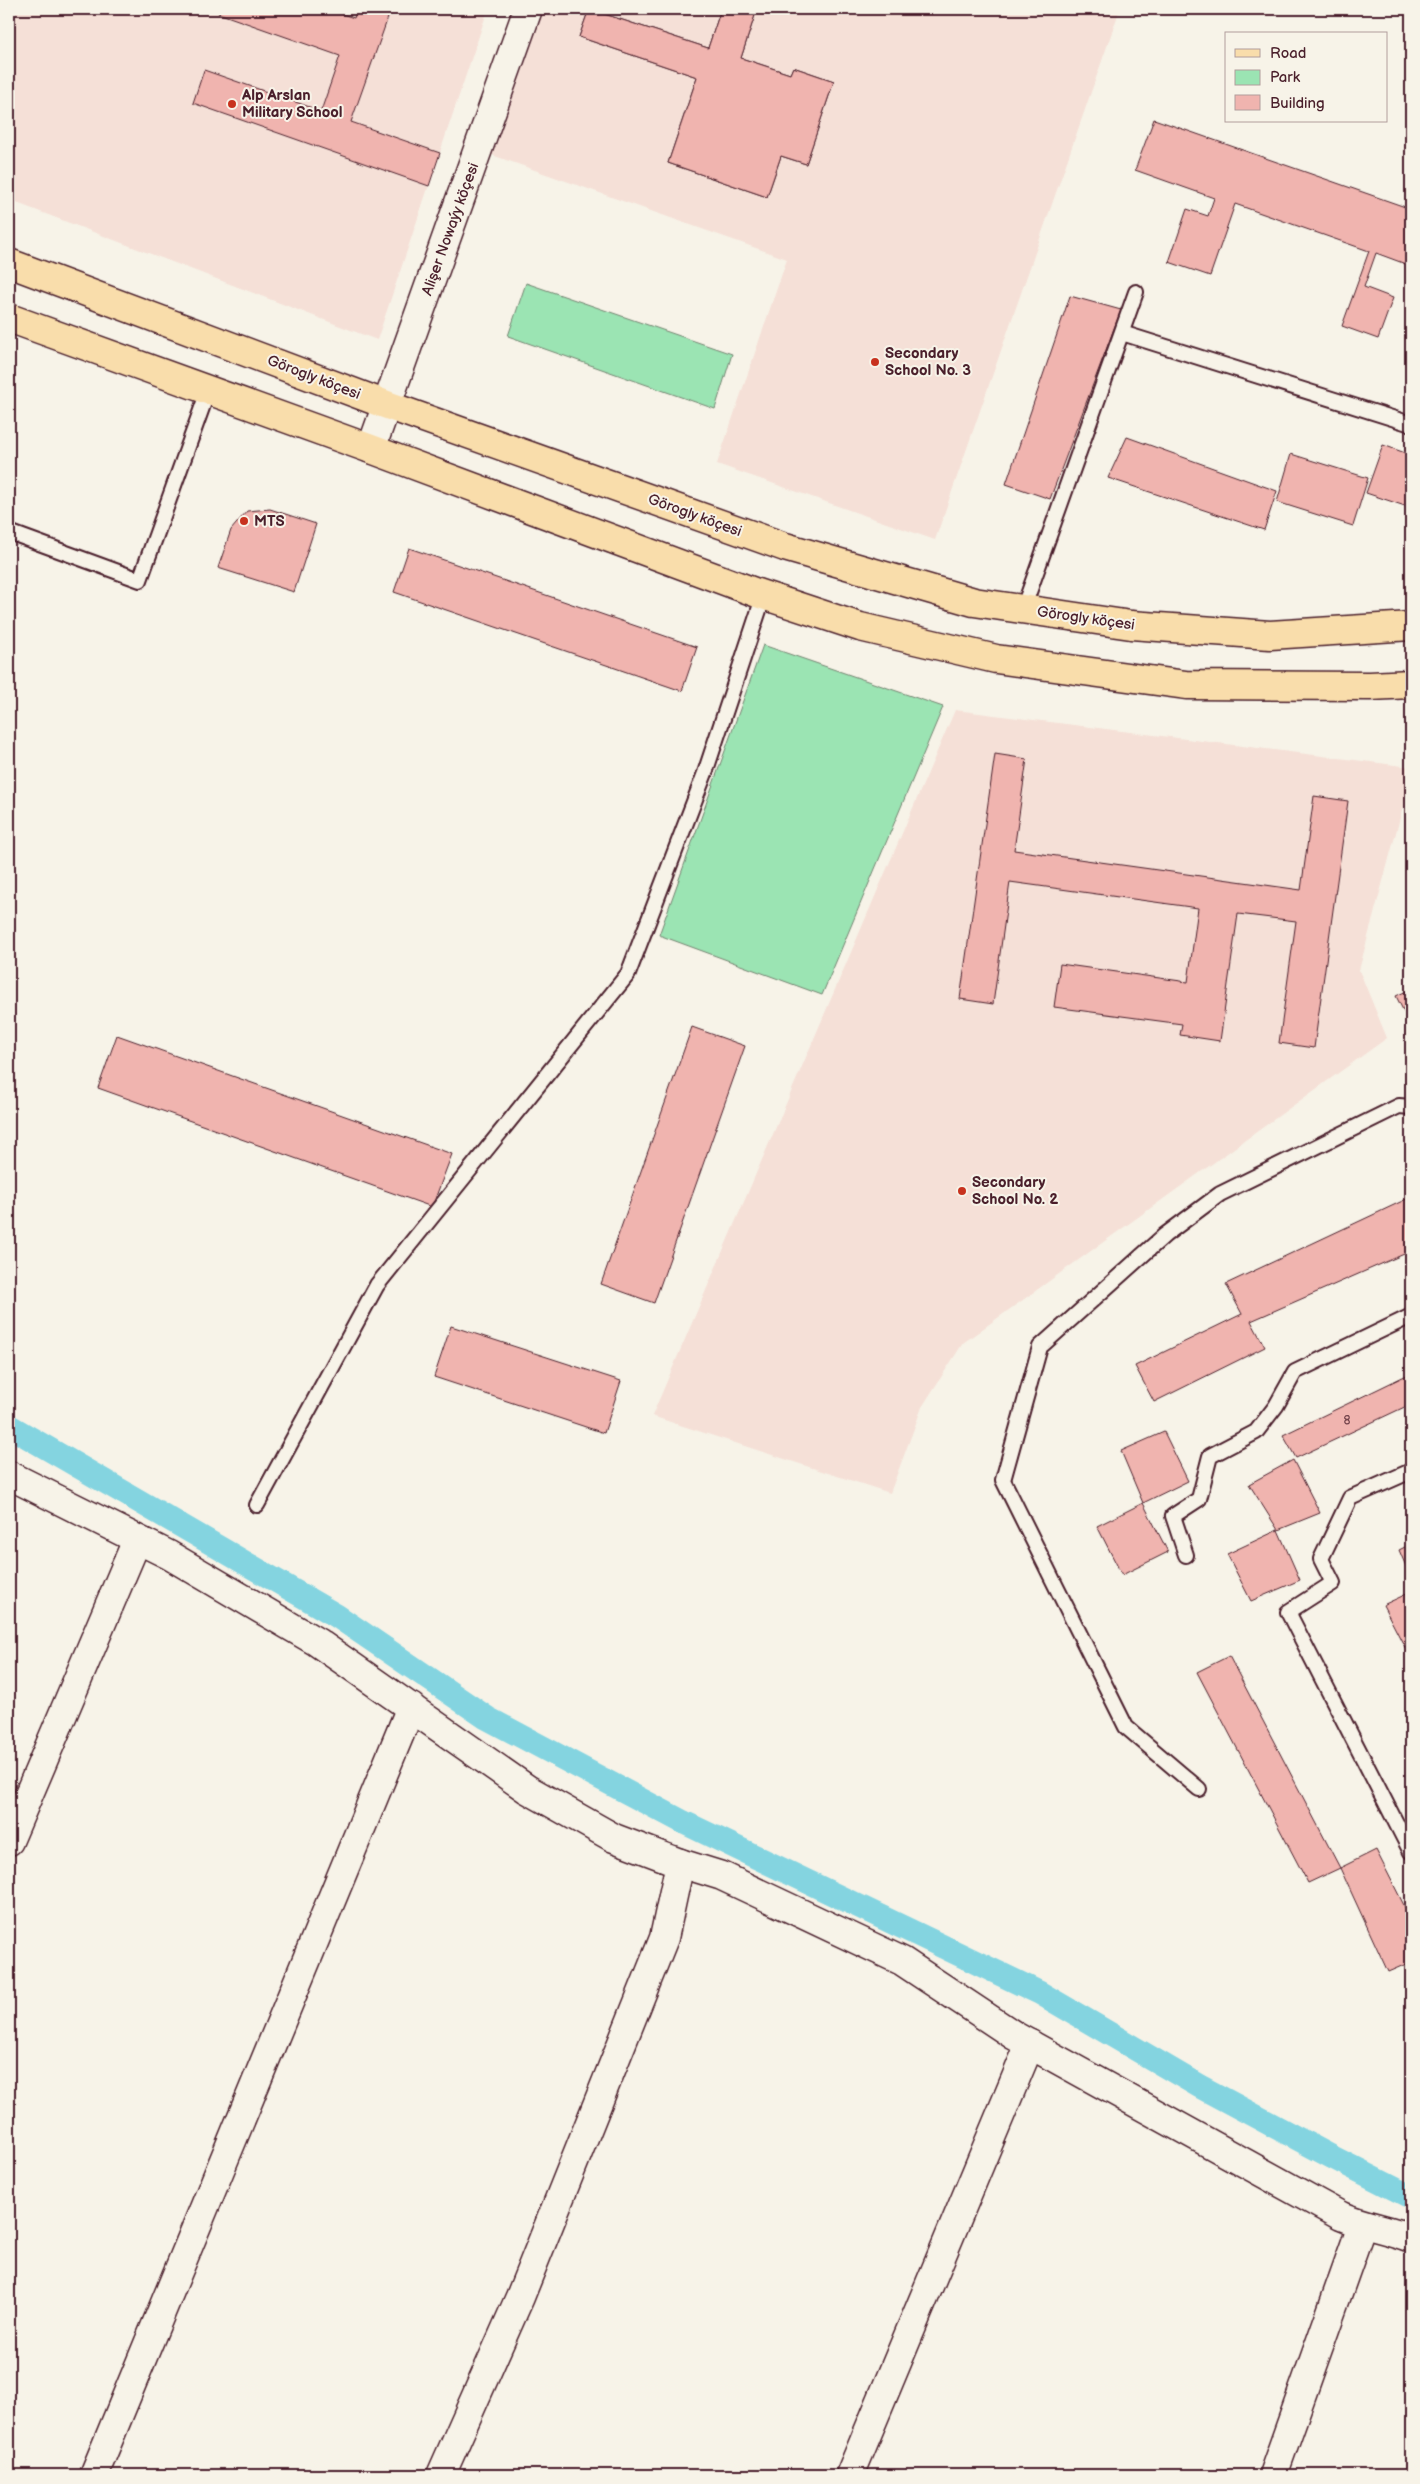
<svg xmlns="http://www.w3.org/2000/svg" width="1420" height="2484" font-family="'Balsamiq Sans',sans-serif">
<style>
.built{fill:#f5e0d7}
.green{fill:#9be4b3;stroke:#72826f}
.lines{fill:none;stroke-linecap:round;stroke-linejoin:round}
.canal{stroke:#84d4e0;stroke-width:24}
.building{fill:#f0b4af;stroke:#4a1f2b;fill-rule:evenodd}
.service-casing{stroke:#4a1f2b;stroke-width:18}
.minor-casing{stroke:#4a1f2b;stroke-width:31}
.tertiary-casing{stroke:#4a1f2b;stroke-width:31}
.primary-casing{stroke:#4a1f2b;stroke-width:31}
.service{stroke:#f7f3e8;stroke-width:14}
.minor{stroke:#f7f3e8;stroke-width:28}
.tertiary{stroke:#f7f3e8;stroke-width:28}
.primary{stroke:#f9ddab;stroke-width:28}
.poi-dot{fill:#c8321e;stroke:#f7f3e8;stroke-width:2}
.labels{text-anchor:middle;stroke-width:4;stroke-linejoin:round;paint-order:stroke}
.number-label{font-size:12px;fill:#74444c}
.poi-label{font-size:15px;font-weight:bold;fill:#4a1f2b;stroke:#f7f3e8;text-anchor:start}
.street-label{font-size:15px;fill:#4a1f2b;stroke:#f7f3e8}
</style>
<rect width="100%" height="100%" fill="#f7f3e8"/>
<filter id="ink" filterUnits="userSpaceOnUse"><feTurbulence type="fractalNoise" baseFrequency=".02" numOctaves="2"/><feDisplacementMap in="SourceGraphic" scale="10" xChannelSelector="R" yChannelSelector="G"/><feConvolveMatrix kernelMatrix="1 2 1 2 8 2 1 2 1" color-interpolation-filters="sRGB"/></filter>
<g filter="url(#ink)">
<g class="built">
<polygon points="9,9 488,9 377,340 9,200"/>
<polygon points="544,9 1120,9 935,540 717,464 787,259 492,155"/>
<polygon points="955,710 1411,767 1411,777 1359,970 1387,1038 963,1343 922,1407 890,1493 652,1416"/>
</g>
<g class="green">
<polygon points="526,283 732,354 715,409 508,336"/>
<polygon points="763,645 943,707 822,995 659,935"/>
</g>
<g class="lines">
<polyline class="canal" points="9,1426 337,1616 487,1718 683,1822 1040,1993 1199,2086 1332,2157 1411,2197"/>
</g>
<g class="building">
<polygon points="220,9 328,9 354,18 357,9 391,9 351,122 440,153 429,186 193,103 204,70 321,111 340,56 218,13"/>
<path d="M589,9L708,48L721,9H757L741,58L790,74L793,67L834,81L806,164L781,156L767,197L668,163L697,77L579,37ZM736,83L786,101L769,151L707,129L722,86L734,90Z"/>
<polygon points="589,9 708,48 721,9 757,9 741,58 790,74 793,67 834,81 806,164 781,156 767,197 668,163 697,77 579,37"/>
<polygon points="1154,119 1411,209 1411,266 1376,253 1364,287 1393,298 1378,339 1342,326 1369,251 1235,204 1210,276 1169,262 1187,209 1208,216 1214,198 1135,170"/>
<polygon points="1070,296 1121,310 1050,499 1006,484"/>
<polygon points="1127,437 1277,491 1264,530 1108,478"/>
<polygon points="1383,445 1411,455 1411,508 1366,493"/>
<polygon points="1291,454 1368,478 1353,526 1277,502"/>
<polygon points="270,509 316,524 294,592 218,568 231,530 247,511"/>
<polygon points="409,548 697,647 682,691 394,592"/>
<polygon points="995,754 1027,759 1014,850 1301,890 1314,796 1348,801 1314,1048 1279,1043 1296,921 1238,914 1220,1041 1180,1035 1182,1024 1054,1007 1060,964 1188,982 1198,908 1010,882 993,1004 960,999"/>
<polygon points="1411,989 1411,1026 1396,996"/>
<polygon points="692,1027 745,1046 654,1303 601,1284"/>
<polygon points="117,1035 452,1154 432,1207 98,1088"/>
<polygon points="1411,1197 1411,1251 1251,1321 1265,1347 1154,1402 1135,1366 1242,1314 1226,1284"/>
<polygon points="451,1326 621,1381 604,1433 434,1377"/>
<polygon points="1411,1373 1411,1404 1296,1458 1283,1435"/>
<polygon points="1164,1432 1188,1481 1143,1503 1121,1451"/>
<polygon points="1293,1460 1320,1513 1278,1530 1249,1484"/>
<polygon points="1143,1503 1168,1552 1122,1575 1097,1526"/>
<polygon points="1278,1530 1300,1580 1251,1601 1227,1554"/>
<polygon points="1411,1544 1411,1578 1399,1550"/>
<polygon points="1411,1592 1411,1659 1383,1605"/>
<polygon points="1229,1656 1340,1868 1308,1883 1197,1672"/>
<polygon points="1376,1850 1411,1919 1411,1962 1388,1972 1340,1868"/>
</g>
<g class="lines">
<defs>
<g id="service">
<polyline points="1122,333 1411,424"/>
<polyline points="9,532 140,580 208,391"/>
<polyline points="1023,609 1136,292"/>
<polyline points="1411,1471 1350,1498 1321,1559 1333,1583 1288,1612 1411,1852"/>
<polyline points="257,1505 377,1285 628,974 705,773 764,595"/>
<polyline points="1186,1555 1173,1516 1199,1499 1210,1456 1256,1432 1276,1406 1295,1372 1411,1316"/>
<polyline points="1199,1789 1126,1727 1003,1480 1040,1347 1165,1235 1220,1194 1399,1106 1411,1107"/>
</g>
<g id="minor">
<path d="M9,1475L169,1555L317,1642L527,1789L614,1838L680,1863L722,1876L902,1961L1015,2036L1341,2216C1364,2226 1388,2229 1411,2238"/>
<polyline points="9,1841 137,1540"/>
<polyline points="94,2475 411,1707"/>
<polyline points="441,2475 520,2297 664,1938 680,1863"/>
<polyline points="850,2475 1030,2044"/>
<polyline points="1273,2475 1362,2225"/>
</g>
<polyline id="tertiary" points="371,449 528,9"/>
<g id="primary">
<polyline points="9,263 387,405 785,547 974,602 1131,625 1270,635 1411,626"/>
<polyline points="9,318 371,449 757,593 860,627 996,659 1186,685 1370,686 1411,684"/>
</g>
</defs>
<use href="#service" class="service-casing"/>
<use href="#minor" class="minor-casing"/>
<use href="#tertiary" class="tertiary-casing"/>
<use href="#primary" class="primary-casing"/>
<use href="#service" class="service"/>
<use href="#minor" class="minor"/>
<use href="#tertiary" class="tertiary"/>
<use href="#primary" class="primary"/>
</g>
</g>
<g class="poi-dot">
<circle cx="232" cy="104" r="5"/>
<circle cx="875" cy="362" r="5"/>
<circle cx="244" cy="521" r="5"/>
<circle cx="962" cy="1191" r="5"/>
</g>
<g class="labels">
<g class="number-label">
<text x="1347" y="1424">8</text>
</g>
<g class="poi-label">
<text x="242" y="100">Alp Arslan<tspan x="242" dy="17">Military School</tspan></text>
<text x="885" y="358">Secondary<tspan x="885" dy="17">School No. 3</tspan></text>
<text x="254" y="526">MTS</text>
<text x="972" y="1187">Secondary<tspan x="972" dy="17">School No. 2</tspan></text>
</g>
<g class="street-label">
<text transform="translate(450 229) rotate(-70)" y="5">Alişer Nowaýy köçesi</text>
<text transform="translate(314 377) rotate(21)" y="5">Görogly köçesi</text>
<text transform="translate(695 515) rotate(20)" y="5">Görogly köçesi</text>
<text transform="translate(1086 618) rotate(8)" y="5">Görogly köçesi</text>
</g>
</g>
<rect width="1420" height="2484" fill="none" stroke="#f7f3e8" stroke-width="30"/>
<rect x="15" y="15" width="1390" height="2454" fill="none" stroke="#4a1f2b" stroke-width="2" filter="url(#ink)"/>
<rect x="1225" y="32" width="162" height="90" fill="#f7f3e8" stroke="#b29e9c"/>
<rect x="1235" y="49" width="25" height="8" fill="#f9ddab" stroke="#b29e9c"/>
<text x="1270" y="58" font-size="15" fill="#4a1f2b">Road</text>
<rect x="1235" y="70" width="25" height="15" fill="#9be4b3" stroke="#b29e9c"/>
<text x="1270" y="82" font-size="15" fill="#4a1f2b">Park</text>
<rect x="1235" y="95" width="25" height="15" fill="#f0b4af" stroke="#b29e9c"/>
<text x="1270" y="108" font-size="15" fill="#4a1f2b">Building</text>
</svg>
